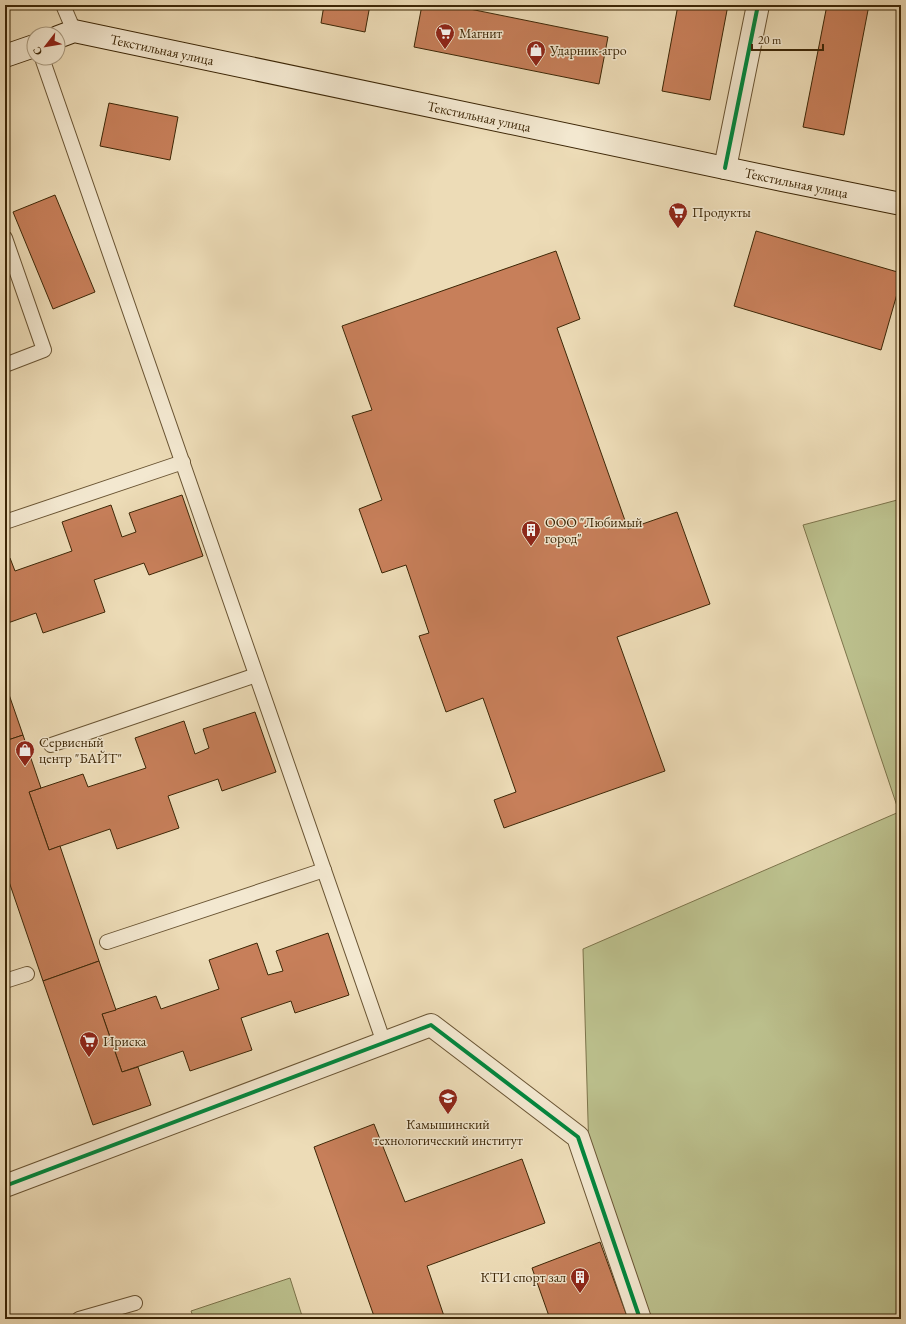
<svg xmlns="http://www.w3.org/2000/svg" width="906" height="1324" font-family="'EB Garamond',serif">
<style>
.green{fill:#bbbf8c;stroke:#7c734a}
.building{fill:#c77f5a;stroke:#3d2707}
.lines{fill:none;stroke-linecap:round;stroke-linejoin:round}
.service-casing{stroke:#695433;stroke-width:16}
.minor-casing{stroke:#695433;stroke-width:24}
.secondary-casing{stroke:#3d2707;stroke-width:24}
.service{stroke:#f3e8d0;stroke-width:14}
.minor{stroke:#f3e8d0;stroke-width:22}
.secondary{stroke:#f3e8d0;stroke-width:22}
.cycleway-casing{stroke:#f3e8d0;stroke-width:6}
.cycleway{stroke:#00873e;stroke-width:4}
.labels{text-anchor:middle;stroke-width:3;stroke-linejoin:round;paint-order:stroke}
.poi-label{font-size:14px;fill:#3d2707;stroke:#f3e8d0;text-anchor:start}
.street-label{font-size:14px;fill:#3d2707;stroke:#f3e8d0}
</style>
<rect width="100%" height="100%" fill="#eddcb7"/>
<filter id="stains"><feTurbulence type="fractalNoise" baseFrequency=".005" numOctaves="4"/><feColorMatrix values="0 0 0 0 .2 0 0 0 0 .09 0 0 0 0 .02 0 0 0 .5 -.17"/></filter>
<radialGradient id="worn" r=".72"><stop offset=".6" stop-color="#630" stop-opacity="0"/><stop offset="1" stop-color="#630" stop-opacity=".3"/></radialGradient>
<g class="green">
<polygon points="901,499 901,1319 649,1319 589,1154 583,949 899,812 803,525"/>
<polygon points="290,1278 303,1319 194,1319 191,1311"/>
</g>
<g class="building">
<polygon points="324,5 370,5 365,32 321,23"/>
<polygon points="422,5 450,5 608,37 599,84 414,47"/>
<polygon points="678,5 728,5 710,100 662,91"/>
<polygon points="827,5 869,5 844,135 803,127"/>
<polygon points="109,103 178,117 170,160 100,146"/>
<polygon points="55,195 95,292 53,309 13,212"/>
<polygon points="756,231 901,273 901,280 881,350 734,306"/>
<polygon points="556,251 580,319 557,328 628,529 677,512 710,604 617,637 665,771 504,828 494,800 516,792 483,698 446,712 419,636 429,633 406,565 382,573 359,509 382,500 352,416 372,410 342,326"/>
<polygon points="182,495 203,556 149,575 144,563 94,580 105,612 43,633 36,613 5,624 5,559 10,558 15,571 72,551 62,522 111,505 122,537 136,532 129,513"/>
<polygon points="5,683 23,735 5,741"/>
<polygon points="255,712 276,772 222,791 218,779 168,796 179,828 117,849 110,829 49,850 29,792 83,774 88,787 146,768 135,738 184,721 195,754 209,748 203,729"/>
<polygon points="23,735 41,788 29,792 49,850 60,846 99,961 43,981 5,870 5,741"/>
<polygon points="328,933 349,995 295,1013 291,1001 241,1018 252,1050 190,1071 183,1051 122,1072 102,1014 156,996 161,1009 219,989 209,960 257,943 268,975 283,971 276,951"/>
<polygon points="99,961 116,1010 102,1014 122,1072 138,1067 151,1105 93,1125 43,981"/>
<polygon points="374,1124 405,1202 522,1159 545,1223 427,1266 445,1319 375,1319 314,1147"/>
<polygon points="600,1242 628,1319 550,1319 532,1268"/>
</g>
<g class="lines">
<defs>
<g id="service">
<polyline points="63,5 74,31"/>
<polyline points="42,58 384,1043"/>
<polyline points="5,238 44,350 5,365"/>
<polyline points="5,522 183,462"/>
<polyline points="51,745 256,675"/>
<polyline points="107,942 324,870"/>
<polyline points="5,981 27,974"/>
<polyline points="79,1319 135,1303"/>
</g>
<g id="minor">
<polyline points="725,168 758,5"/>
<polyline points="5,1186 431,1025 578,1137 640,1319"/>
</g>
<g id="secondary">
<path id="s1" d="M58,37L74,31L782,180L901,204"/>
<polyline points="5,56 34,46"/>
</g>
</defs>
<use href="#service" class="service-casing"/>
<use href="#minor" class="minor-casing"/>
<use href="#secondary" class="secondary-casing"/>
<use href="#service" class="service"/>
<use href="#minor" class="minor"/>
<use href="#secondary" class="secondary"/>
<defs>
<g id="cycleway">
<polyline points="725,168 758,5"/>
<polyline points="5,1186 431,1025 578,1137 640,1319"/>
</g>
</defs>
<use href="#cycleway" class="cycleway-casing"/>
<use href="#cycleway" class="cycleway"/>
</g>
<defs>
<symbol id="supermarket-pin" viewBox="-11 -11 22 30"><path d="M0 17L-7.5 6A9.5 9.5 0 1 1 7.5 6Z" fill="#8f2418" stroke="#f3e8d0"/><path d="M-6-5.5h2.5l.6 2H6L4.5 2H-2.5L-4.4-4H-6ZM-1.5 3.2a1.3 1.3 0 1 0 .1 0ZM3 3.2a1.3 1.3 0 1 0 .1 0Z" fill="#fff"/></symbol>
<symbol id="shop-pin" viewBox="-11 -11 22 30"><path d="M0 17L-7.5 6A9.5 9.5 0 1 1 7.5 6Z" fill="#8f2418" stroke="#f3e8d0"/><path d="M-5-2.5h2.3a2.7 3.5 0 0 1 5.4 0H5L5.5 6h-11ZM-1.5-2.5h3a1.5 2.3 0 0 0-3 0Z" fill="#fff"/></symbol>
<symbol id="building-pin" viewBox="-11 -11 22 30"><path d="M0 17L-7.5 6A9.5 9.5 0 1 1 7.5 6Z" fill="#8f2418" stroke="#f3e8d0"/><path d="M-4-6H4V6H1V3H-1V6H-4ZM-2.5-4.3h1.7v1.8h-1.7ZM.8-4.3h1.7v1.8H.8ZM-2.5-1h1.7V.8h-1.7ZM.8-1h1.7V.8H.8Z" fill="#fff"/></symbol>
<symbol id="university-pin" viewBox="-11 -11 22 30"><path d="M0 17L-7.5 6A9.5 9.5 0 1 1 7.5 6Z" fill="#8f2418" stroke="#f3e8d0"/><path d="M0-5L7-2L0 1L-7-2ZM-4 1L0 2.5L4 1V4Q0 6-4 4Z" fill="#fff"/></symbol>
</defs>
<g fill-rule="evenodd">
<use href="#supermarket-pin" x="434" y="22" width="22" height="30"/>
<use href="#shop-pin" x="525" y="39" width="22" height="30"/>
<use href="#supermarket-pin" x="667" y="201" width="22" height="30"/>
<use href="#building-pin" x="520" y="519" width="22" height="30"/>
<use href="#shop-pin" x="14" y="739" width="22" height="30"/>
<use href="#supermarket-pin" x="78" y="1030" width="22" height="30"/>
<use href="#university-pin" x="437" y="1087" width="22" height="30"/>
<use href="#building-pin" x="569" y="1266" width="22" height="30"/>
</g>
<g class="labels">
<g class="poi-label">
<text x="459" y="38">Магнит</text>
<text x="550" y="55">Ударник-агро</text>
<text x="692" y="217">Продукты</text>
<text x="545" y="527">ООО "Любимый<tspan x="545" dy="16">город"</tspan></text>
<text x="39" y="747">Сервисный<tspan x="39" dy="16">центр "БАЙТ"</tspan></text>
<text x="103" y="1046">Ириска</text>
<text x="448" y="1129" text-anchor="middle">Камышинский<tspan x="448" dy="16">технологический институт</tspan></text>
<text x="566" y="1282" text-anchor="end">КТИ спорт зал</text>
</g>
<g class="street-label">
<text dy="5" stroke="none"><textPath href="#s1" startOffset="107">Текстильная улица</textPath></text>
<text dy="5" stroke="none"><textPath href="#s1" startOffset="431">Текстильная улица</textPath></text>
<text dy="5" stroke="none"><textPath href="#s1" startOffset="755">Текстильная улица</textPath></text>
</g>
</g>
<rect width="906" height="1324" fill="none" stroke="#eddcb7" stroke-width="20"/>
<rect x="6" y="6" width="894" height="1312" fill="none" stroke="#3d2707" stroke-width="2"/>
<rect x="10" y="10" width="886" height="1304" fill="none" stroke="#3d2707"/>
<g transform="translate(46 46) rotate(239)"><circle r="19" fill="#f3e8d0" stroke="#aa9b80"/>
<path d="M0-3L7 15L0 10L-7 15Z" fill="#8f2418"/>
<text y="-6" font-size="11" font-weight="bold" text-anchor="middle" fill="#3d2707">С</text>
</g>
<path d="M752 44v6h71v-6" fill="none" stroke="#3d2707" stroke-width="2"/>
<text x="758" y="44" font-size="12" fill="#3d2707" stroke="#f3e8d0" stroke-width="3" paint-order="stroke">20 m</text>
<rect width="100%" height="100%" filter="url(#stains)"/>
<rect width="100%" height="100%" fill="url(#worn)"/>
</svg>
